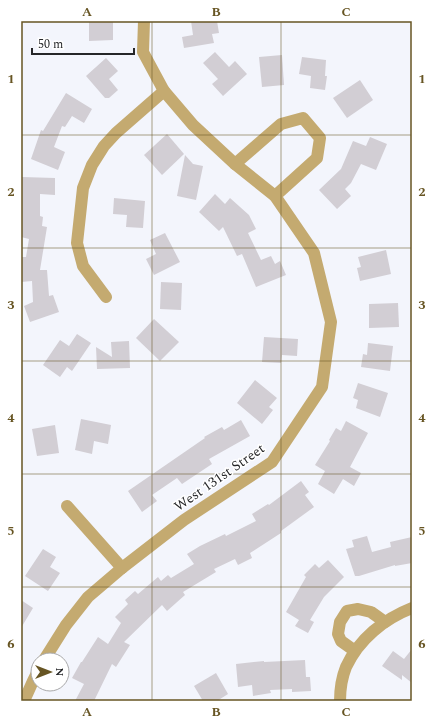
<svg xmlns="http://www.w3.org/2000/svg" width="433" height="722" font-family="Spectral,serif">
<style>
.building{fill:#d2ced4}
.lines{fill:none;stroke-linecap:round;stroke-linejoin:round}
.minor{stroke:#c4aa70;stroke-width:12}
.grid{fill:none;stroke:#675523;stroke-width:1;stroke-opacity:0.55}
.labels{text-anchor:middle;stroke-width:3;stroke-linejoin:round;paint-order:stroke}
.street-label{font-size:14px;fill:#252628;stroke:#fff}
.neatline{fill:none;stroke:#675523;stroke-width:1.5}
.grid-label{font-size:13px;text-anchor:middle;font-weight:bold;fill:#675523}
</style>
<rect width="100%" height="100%" fill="#f3f5fc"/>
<g class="building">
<polygon points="89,21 113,21 113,40 89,41"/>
<polygon points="191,21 217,21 219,33 212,34 214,43 184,48 182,37 193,35"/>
<polygon points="215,52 229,67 235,61 247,74 223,96 212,84 218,79 203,63"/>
<polygon points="282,55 284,85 262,87 259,57"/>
<polygon points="302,57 326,60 325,76 327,76 325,90 310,88 311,76 299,74"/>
<polygon points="106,58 118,71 109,79 118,90 109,98 105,98 86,76"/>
<polygon points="360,80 373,100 347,118 333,98"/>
<polygon points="66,93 92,109 84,123 72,116 65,127 62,126 54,147 65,152 58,170 31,159 41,130 43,131"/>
<polygon points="167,134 184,154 162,175 144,155"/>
<polygon points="370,137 387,144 376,170 361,164 351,183 345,189 351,196 337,209 319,190 341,169 353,141 366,146"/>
<polygon points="185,155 193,164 203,166 196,200 177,196"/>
<polygon points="22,177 55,178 55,195 40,194 40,216 43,217 42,226 47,227 40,270 47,270 49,296 53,295 59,312 30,322 24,306 33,302 32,281 21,282 21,257 26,257 29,239 21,237"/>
<polygon points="215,194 225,204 230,198 249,215 256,229 248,233 261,260 271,256 275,264 280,261 286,275 256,287 242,254 237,256 223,227 219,231 199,212"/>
<polygon points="114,198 145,201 143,228 126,227 127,215 113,214"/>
<polygon points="165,233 180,262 154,275 146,259 156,254 150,240"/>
<polygon points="386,250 391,274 360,281 357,268 361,267 358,257"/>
<polygon points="161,282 182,283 181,310 160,309"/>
<polygon points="398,303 399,327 369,328 369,304"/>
<polygon points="154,319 179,342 160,361 136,338"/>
<polygon points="77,334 91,343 72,371 67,367 60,377 43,365 60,340 69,346"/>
<polygon points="264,337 298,339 297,356 282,355 281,363 262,362"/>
<polygon points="129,341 130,368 97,369 96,347 112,357 111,342"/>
<polygon points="368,343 393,346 390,371 361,367 363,354 367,355"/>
<polygon points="255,380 277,398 269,407 273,410 262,424 237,403"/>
<polygon points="358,383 388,393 380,417 356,408 358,400 353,398"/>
<polygon points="81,419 111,425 108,444 94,441 92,454 75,450"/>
<polygon points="241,420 250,436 209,459 212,464 182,484 177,478 152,495 157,501 142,512 128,491 205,438 204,437 222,427 224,430"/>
<polygon points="346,421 368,433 350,467 361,473 354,486 343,479 334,494 318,484 325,471 315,465 330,441 329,440 336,428 341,431"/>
<polygon points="55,425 59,453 37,456 32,429"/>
<polygon points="301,481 309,492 305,495 314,507 281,531 281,533 250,553 252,558 238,565 235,559 214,569 216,572 183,592 185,595 167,611 162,605 124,642 130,645 116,667 112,664 94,701 75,701 84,684 72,678 81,662 82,662 98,637 108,644 121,623 115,617 128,604 125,600 135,591 138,594 158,577 161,581 168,575 171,578 194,564 187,554 200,546 225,534 226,536 256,521 252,514 268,504 269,505"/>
<polygon points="367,536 372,552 391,547 390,542 412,537 412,563 395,566 395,565 359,576 355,576 346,549 354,547 352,540"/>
<polygon points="43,549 56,557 50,567 60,573 48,591 25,576"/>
<polygon points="328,560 344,577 324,597 310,620 314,622 308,633 295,626 299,620 286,612 306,577 304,575 315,564 319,568"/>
<polygon points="21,600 33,608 21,628"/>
<polygon points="412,649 412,683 402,675 402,680 382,666 393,651 404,659"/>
<polygon points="305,660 306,677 310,677 311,691 292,692 292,689 270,690 271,693 253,696 252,685 238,687 236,664 264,661 264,662"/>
<polygon points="216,673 228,694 217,701 203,701 194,686"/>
</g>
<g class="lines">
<g class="minor">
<polyline points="235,164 281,124 303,118 320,138 317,158 275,196"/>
<polyline points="106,297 83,266 77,243 83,188 92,165 104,146 116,133 164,91"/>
<polyline points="67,506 122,568"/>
<polyline points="355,651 341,641 338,634 340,622 347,611 358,609 371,612 385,622"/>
<polyline points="44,660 66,625 88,597 122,568 184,520 272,462 322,387 331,322 314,253 275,196 235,164 193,125 164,91 143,52 144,21"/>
<polyline points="24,701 33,681 38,671"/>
<path d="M340,701C340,690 342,677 346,667C359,639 384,619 412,608"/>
</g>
</g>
<path class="grid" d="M152,21V701M281,21V701M21,135H412M21,248H412M21,361H412M21,474H412M21,587H412"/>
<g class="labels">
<g class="street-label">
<text transform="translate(219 477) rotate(-35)" y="5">West 131st Street</text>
</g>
</g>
<rect width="433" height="722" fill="none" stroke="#ffffff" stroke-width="44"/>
<g transform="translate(50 672) rotate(90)"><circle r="19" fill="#ffffff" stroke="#a8a8a9"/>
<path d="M0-3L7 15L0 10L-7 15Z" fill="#675523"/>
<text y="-6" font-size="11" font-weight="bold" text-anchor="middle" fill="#252628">N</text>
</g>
<path d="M32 48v6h102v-6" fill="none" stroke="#252628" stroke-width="2"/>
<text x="38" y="48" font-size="12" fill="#252628" stroke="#ffffff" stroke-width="3" paint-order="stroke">50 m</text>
<rect x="22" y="22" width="389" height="678" class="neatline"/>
<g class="grid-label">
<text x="87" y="16">A</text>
<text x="216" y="16">B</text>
<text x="346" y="16">C</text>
<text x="11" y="83">1</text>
<text x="422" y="83">1</text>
<text x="11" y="196">2</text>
<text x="422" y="196">2</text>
<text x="11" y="309">3</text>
<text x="422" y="309">3</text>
<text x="11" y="422">4</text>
<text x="422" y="422">4</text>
<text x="11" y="535">5</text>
<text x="422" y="535">5</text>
<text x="11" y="648">6</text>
<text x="422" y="648">6</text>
<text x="87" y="716">A</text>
<text x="216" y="716">B</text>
<text x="346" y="716">C</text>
</g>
</svg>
